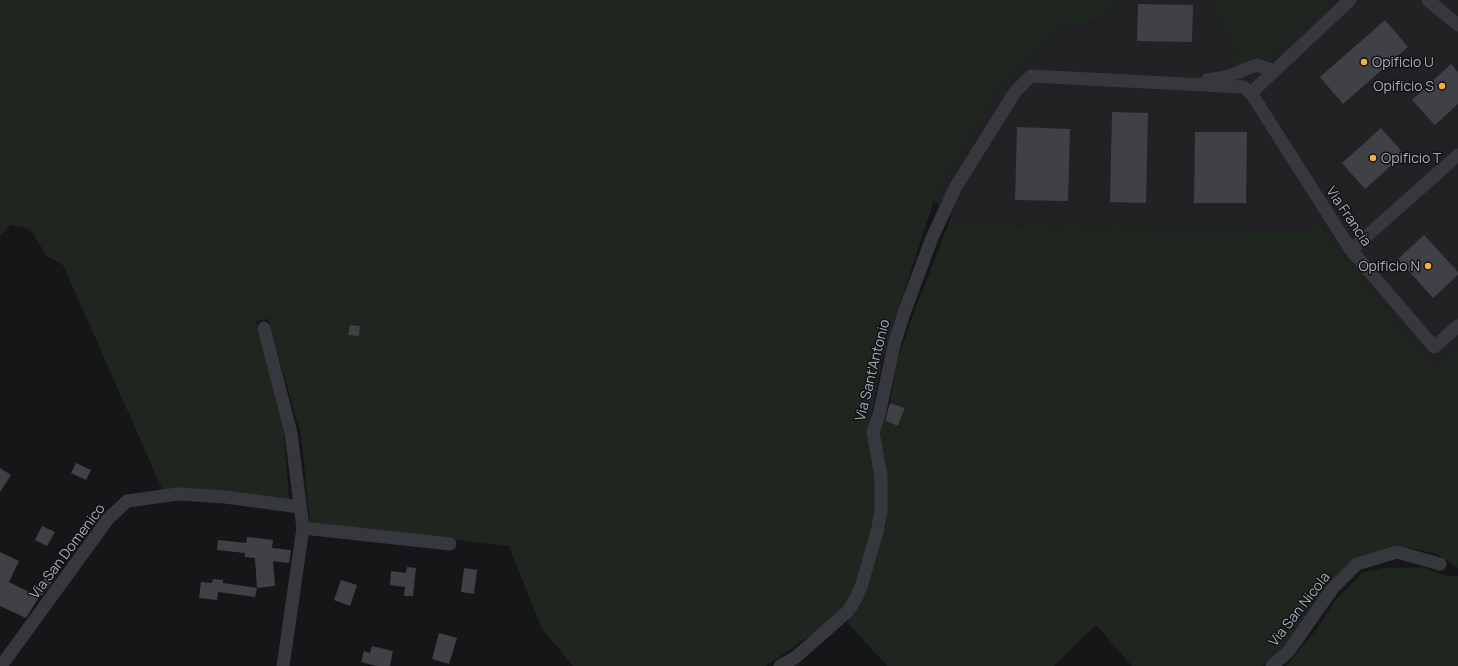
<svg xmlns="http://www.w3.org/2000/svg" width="1458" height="666" font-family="Manrope,sans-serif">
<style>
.built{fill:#222225}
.green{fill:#1e261f}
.building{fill:#404145}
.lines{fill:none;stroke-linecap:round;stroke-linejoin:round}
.street{stroke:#37383d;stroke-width:13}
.poi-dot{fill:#f2b134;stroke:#111113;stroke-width:1.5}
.labels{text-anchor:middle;stroke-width:3;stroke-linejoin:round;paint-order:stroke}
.poi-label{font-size:14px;fill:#a8adb8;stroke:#111113;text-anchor:start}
.street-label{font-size:14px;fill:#a8adb8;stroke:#111113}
</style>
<rect width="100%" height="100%" fill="#161618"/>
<polygon class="built" points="1120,0 1210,0 1233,42 1234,66 1274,56 1334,0 1458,0 1458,352 1456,350 1433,367 1333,243 1319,222 1308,232 958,223 934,200 1002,83 1063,24 1099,22"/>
<g class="green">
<polygon points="0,0 1120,0 1099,22 1063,24 1002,83 934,200 883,357 867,435 877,485 877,509 857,587 844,612 766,666 573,666 542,629 509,546 310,524 301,435 268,319 256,321 284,431 289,499 187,489 163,491 63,265 47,256 30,229 11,225 0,235"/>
<polygon points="1210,0 1334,0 1274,56 1234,67 1233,42"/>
<polygon points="951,217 958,223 1308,232 1319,222 1333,243 1433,367 1456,350 1458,352 1458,568 1437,554 1397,545 1349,565 1284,648 1263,666 1132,666 1096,625 1054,666 887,666 847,622 852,615 874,565 886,523 887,486 879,432 884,421 898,426 905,409 890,403 897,361 913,315"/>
<polygon points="1422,567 1446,576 1458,576 1458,666 1286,666 1316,630 1334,602 1363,572 1382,568"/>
</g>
<g class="building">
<polygon points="1138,4 1193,5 1192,42 1137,41"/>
<polygon points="1385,20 1408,47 1343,104 1320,77"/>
<polygon points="1451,64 1458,72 1458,104 1435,125 1412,100"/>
<polygon points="1112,112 1148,113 1146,203 1110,202"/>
<polygon points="1017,127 1070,129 1068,201 1015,200"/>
<polygon points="1381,128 1404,154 1365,189 1342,163"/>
<polygon points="1195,132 1247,132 1246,203 1194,203"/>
<polygon points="1424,235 1458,272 1458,275 1433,298 1398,259"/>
<polygon points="350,325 360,326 359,336 348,335"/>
<polygon points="890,403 905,408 898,426 885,421"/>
<polygon points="76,463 91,470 86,480 71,473"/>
<polygon points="0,468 11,475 0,492"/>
<polygon points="42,526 55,532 47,546 35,540"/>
<polygon points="247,537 273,540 272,548 291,550 289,563 273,561 275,586 257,588 255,558 245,557 245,553 217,550 218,540 246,543"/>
<polygon points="0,552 19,561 9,582 39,597 26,618 0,606"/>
<polygon points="407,567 416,568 413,596 404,596 405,587 390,585 391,571 406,573"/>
<polygon points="464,568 477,570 474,594 461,592"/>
<polygon points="45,577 52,582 42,596 35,592"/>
<polygon points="213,579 223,580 223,583 257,588 255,597 218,592 217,600 199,598 201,582 212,583"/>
<polygon points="341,580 357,585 350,606 334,600"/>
<polygon points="439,633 457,638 449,664 432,659"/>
<polygon points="372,646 393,651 390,666 377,666 361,662 364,651 370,653"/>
</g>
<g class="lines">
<g class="street">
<polyline points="1428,0 1458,25"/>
<polyline points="1207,80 1226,77 1257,65 1274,71"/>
<polyline points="1251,93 1350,0"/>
<polyline points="1351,250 1458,155"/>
<polyline points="264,328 291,433 303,528 283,666"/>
<polyline points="303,528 450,544"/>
<polyline points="1,666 108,519 127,501 178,494 225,497 300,507"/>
<polyline points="780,666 796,657 847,612 854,602 861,587 877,532 881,512 881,476 873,432 879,415 894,345 904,313 932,238 955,188 1015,92 1031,76 1243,87 1251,93 1351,250 1434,347 1458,326"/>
<polyline points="1272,666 1288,652 1333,588 1357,564 1397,552 1440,564"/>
</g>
</g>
<g class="poi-dot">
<circle cx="1364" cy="62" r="4"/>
<circle cx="1442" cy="86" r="4"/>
<circle cx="1373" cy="158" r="4"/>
<circle cx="1428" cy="266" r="4"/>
</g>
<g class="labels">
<g class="poi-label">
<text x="1372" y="67">Opificio U</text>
<text x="1434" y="91" text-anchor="end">Opificio S</text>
<text x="1381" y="163">Opificio T</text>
<text x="1420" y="271" text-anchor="end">Opificio N</text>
</g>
<g class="street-label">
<text transform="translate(1349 216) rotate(56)" y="5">Via Francia</text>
<text transform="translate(872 370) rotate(-76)" y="5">Via Sant'Antonio</text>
<text transform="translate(67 551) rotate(-53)" y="5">Via San Domenico</text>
<text transform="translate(1299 609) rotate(-52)" y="5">Via San Nicola</text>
</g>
</g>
</svg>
